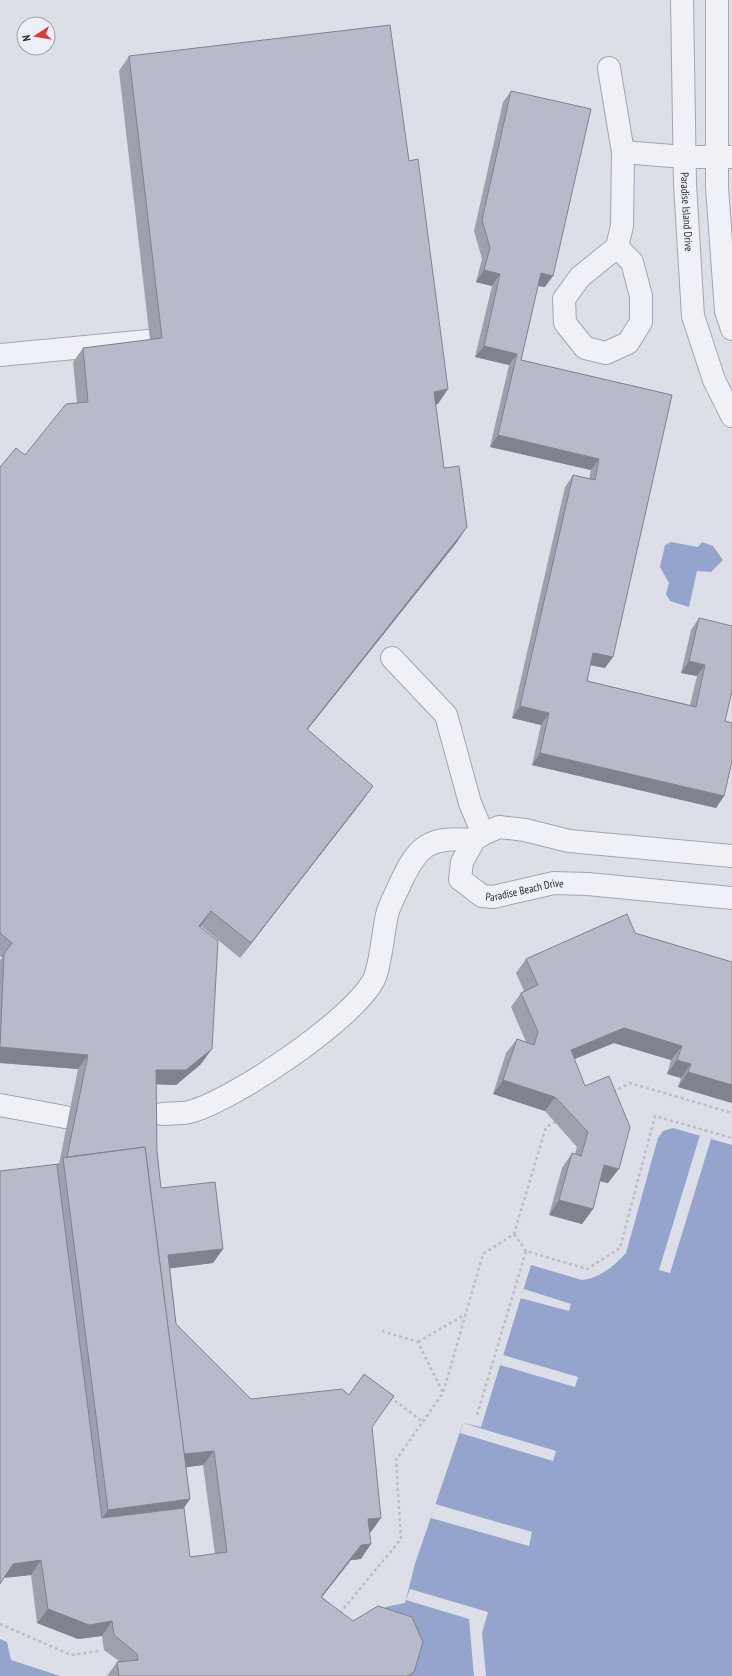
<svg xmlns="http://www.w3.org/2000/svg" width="732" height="1676" font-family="'PT Sans Narrow',sans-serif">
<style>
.water{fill:#95a4cc}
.pier{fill:#dddfe8}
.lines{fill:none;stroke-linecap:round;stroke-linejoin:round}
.minor-casing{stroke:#a2a5b2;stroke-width:24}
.path{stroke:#bbbdc7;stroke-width:2.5;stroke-dasharray:3 3;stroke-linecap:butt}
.minor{stroke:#f0f1f6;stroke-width:22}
.wall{fill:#9da0ad;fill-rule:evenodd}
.shaded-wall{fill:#80828d}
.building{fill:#b7bac9;stroke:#80828d}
.labels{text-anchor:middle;stroke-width:3.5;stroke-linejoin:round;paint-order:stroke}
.street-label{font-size:11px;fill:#252a40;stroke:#edeff6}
</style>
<rect width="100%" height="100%" fill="#dddfe8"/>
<g class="water">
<polygon points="671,542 698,547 702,542 713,546 723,560 711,572 697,571 689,607 670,601 666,594 669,583 660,567 665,545"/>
<path d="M673,1128L732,1145V1676H407L386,1626L385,1607L405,1603L415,1564L463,1423L481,1427L531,1265L582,1280C600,1278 614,1266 626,1253L658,1138L663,1131Z"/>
<polygon points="0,1639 7,1642 11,1660 60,1676 0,1676"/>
</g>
<g class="pier">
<polygon points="700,1135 711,1139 670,1273 659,1270"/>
<polygon points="524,1289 571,1304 569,1311 520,1298"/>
<polygon points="503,1355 578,1377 575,1387 500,1365"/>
<polygon points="463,1423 556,1451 553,1461 460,1433"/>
<polygon points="435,1504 532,1532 529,1546 431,1518"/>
<polygon points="410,1589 488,1612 482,1633 486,1676 474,1676 469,1619 406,1600"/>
</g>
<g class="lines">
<defs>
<g id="minor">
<path id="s1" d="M682,0L685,184L693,316L714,380L732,416"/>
<polyline points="717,0 717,187 726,311 732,329"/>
<polyline points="609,68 623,152 622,226 617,247 580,277 564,299 565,323 585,348 606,353 628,343 641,322 641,296 632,262 617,247"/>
<polyline points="623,152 684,157 731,157"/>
<polyline points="0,355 148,341"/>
<polyline points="392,658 446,715 470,803 483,834"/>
<path id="s2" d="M732,856L569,841L525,830L499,827L483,834L474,840L462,862L460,879L482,896L493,897L554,883L588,884L732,898"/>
<polyline points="0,1105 65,1117"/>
<path d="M162,1114C170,1113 180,1114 189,1112C231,1102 358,1017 375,977C381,961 383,933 387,915C389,905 396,894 400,884C418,845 429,836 474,840"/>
</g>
</defs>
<use href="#minor" class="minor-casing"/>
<g class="path">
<polyline points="613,1092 630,1083 732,1113"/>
<polyline points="514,1234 526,1251"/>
<polyline points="382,1331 418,1342 443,1393"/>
<polyline points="418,1342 466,1314"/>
<polyline points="390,1397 423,1422"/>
<polyline points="477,1415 526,1251 587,1269 620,1248 655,1116 732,1138"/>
<polyline points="340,1613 401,1539 396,1460 443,1393 483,1254 514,1234 546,1127 557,1121"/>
<polyline points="0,1624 71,1655 99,1651"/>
</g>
<use href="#minor" class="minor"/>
</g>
<g class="wall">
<path d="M129,56L438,404H436L444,468L457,542L307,730L373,786L363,800L240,958L201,926L200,927L201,1064L176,1085L156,1084L157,1152L161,1188L223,1249L213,1263L170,1268L176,1324L251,1399L372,1428L371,1532H370L361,1559L351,1560L322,1597L414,1672L411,1676H107L117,1662L119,1661L104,1650L102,1636L78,1639L37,1623L31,1575L4,1578L0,1171L59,1164L78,1069L0,1063V960L2,958L0,956V467L25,455L77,403L73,362L83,348L150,340L119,71ZM203,1465L215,1554L190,1557L184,1508L190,1499L186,1467Z"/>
<polygon points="511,91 545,287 538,286 521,360 672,395 605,668 590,665 587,681 690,705 697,676 681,673 691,630 699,618 725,721 724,796 716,808 532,765 541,725 512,718 565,487 573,475 589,479 591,470 490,447 509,365 475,357 492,286 476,282 482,259 474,231 503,102"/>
<polygon points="635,933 732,962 732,1103 678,1087 681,1078 667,1074 671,1060 614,1043 574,1059 608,1183 600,1181 593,1209 582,1224 549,1215 562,1168 572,1153 575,1154 577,1147 545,1111 493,1094 506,1053 517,1039 526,1042 511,1007 521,993 524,991 516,973 526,959"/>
</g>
<g class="shaded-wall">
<polygon points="484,270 500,274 492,286 476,282"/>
<polygon points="541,273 553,276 545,287 533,285"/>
<polygon points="484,346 517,354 509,365 475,357"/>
<polygon points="448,389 438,404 424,407 434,392"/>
<polygon points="498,435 599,459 591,470 490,447"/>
<polygon points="467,527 457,542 296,744 307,729"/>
<polygon points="593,653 613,657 605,668 585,664"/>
<polygon points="689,661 705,665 697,676 681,673"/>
<polygon points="520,706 549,713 541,725 512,718"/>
<polygon points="540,753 724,796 716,808 532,765"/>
<polygon points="373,786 363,800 240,958 251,943"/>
<polygon points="211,911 201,926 189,941 199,926"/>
<polygon points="624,1028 682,1046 671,1060 614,1043 560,1065 571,1050"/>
<polygon points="0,1047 88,1055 78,1069 0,1063"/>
<polygon points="212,1049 201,1064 176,1085 146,1084 156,1070"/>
<polygon points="677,1060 691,1064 681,1078 667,1074"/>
<polygon points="688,1072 732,1085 732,1103 678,1087"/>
<polygon points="503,1080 555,1097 545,1111 493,1094"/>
<polygon points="604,1165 619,1169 608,1183 594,1180"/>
<polygon points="559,1200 593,1209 582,1224 549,1215"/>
<polygon points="223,1249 213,1263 158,1270 168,1255"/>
<polygon points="214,1451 203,1465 167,1470 177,1455"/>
<polygon points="190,1499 174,1522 92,1532 108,1510"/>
<polygon points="381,1518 371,1532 358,1534 368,1519"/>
<polygon points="371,1544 361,1559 351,1560 311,1611 321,1597 361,1545"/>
<polygon points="41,1560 31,1575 2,1578 13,1564"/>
<polygon points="48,1609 112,1621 102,1636 78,1639 37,1623"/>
</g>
<g class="building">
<polygon points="390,25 409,161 418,159 448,389 434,392 444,468 459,466 467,527 307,729 373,786 251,943 211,911 199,926 218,941 212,1049 186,1070 156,1070 157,1152 161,1188 215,1182 223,1249 168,1255 176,1324 251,1399 342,1389 349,1395 364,1374 394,1396 372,1427 381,1518 368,1519 371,1544 361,1545 321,1597 353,1621 378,1606 412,1617 423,1642 414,1672 407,1676 119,1676 117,1662 138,1660 137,1654 114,1635 112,1621 89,1625 48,1609 41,1560 13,1564 0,1584 0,1171 59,1164 57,1166 102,1518 184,1508 190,1557 227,1552 214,1451 184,1454 145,1147 67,1157 88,1055 0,1047 4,954 12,943 0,933 0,467 16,448 25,455 66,404 88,402 83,348 162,338 129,56"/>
<polygon points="511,91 591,109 553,276 541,273 521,360 672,395 613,657 593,653 587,681 696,707 705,665 689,661 699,618 732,626 732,691 725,721 732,723 732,761 724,796 540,753 549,713 520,706 573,475 595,480 599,459 498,435 517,354 484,346 500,274 484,270 490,248 482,220"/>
<polygon points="627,914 635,933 732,962 732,1085 688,1072 691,1064 677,1060 682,1046 624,1028 571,1050 585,1086 609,1076 630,1127 619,1169 604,1165 593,1209 559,1200 572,1153 581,1156 588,1132 555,1097 503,1080 517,1039 534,1045 538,1032 521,993 538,985 526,959"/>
<polygon points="145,1147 190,1499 108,1510 63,1158"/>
</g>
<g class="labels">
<g class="street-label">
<text dy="4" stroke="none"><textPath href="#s1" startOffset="212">Paradise Island Drive</textPath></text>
<text dy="4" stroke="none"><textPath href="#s2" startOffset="377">Paradise Beach Drive</textPath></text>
</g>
</g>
<g transform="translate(36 36) rotate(258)"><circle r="19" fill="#edeff6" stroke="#9da0ad"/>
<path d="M0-3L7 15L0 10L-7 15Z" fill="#d93f36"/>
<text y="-6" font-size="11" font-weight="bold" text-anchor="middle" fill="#252a40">N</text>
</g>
</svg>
